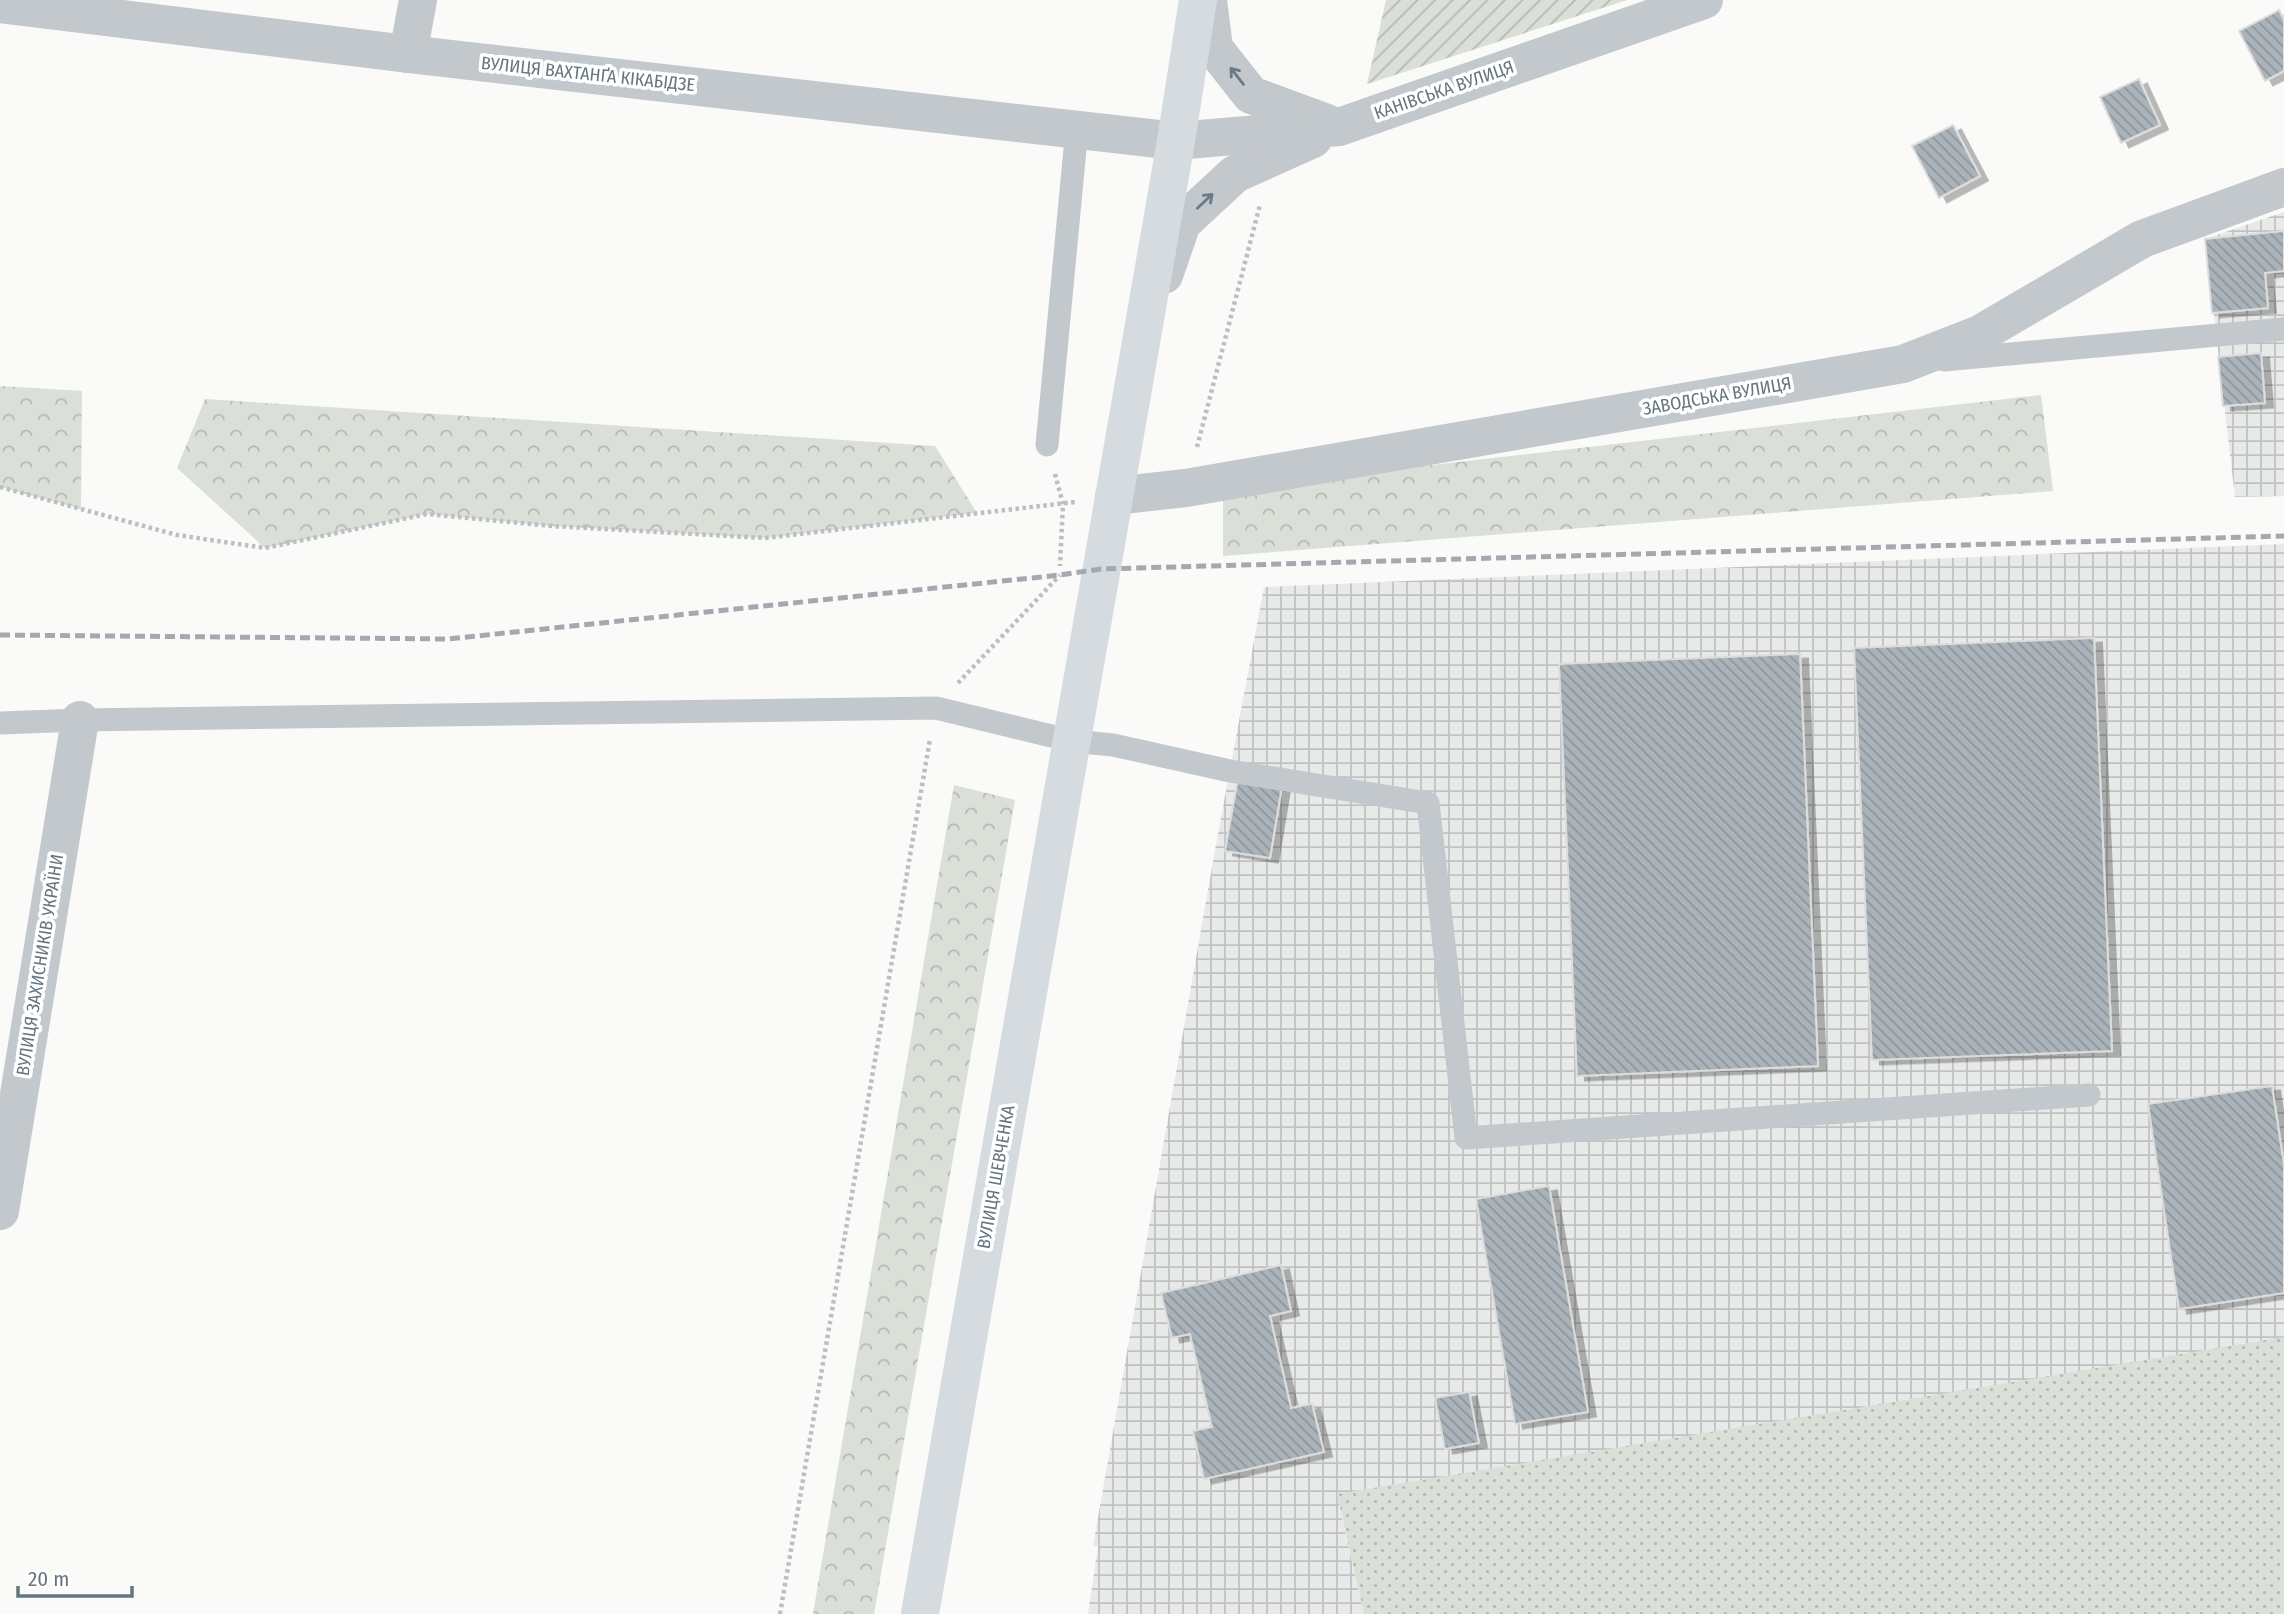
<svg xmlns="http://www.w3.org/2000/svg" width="2284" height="1614" font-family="'Fira Sans Condensed',sans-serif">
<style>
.industrial{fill:url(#industrial-grid)}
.grass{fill:url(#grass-dots)}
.forest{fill:url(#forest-crowns)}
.garden{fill:url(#garden-furrows)}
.building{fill:url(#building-back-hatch);stroke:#dcdcda;stroke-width:2;filter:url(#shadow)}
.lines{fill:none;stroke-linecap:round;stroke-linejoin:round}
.path{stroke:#bbbfc2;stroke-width:4.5;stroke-dasharray:3.5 3.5;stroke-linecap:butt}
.lane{stroke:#c3c8cc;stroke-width:23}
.street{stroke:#c3c8cc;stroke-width:38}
.secondary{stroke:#d6dbdf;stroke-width:38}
.rail{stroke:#a2aab0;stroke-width:5;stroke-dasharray:10 5;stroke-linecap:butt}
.oneway{stroke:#6a7a87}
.labels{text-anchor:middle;stroke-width:7;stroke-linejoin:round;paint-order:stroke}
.street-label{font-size:18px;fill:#657683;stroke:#fff}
</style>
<defs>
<pattern id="industrial-grid" width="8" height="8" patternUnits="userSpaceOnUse" patternTransform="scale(1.75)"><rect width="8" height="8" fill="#e8e9e9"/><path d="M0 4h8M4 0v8" fill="none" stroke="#c0c1c2"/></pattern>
<pattern id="grass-dots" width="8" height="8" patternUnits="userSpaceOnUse" patternTransform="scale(1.75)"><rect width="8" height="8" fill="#dadfd7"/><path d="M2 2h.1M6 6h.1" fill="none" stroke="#b4b9b4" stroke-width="1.8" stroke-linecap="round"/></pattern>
<pattern id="forest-crowns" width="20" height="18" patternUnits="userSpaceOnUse" patternTransform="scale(1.75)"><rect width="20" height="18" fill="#dadfd7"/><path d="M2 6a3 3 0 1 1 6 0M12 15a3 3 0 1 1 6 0" fill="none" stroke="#b4b9b4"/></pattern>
<pattern id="garden-furrows" width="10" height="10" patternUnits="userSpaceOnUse" patternTransform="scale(1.75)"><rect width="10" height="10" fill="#dadfd7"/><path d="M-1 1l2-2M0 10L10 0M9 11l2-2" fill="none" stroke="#b4b9b4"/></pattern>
<pattern id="building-back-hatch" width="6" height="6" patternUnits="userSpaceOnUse" patternTransform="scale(1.75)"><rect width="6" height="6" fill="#aab3b9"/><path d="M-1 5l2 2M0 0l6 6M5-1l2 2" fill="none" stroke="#8e969c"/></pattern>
<filter id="shadow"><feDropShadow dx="8" dy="4.5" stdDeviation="0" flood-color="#0004"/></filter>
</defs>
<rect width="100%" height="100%" fill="#fafaf8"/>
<g class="industrial">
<polygon points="2284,212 2284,496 2235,497 2205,239"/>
<polygon points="2284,544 2284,1342 1339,1505 1364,1614 1088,1614 1098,1546 1093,1546 1215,850 1264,587"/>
</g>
<polygon class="grass" points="2284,1337 2284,1614 1364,1614 1337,1494"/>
<g class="forest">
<polygon points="0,386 82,391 81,509 0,487"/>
<polygon points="2041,395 2053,491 1223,556 1223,489"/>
<polygon points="205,399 935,446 977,513 765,538 552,526 427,514 265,548 177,468"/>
<polygon points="954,785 1015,800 874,1614 813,1614"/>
</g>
<polygon class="garden" points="1386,0 1627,0 1367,84"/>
<g class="building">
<polygon points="2279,10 2284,20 2284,71 2265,81 2239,31"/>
<polygon points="2139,79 2160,125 2121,143 2100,97"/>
<polygon points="1953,125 1980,176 1939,198 1912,146"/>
<polygon points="2284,231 2284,271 2265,273 2268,308 2212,313 2205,239"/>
<polygon points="2261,353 2265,403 2223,406 2218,357"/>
<polygon points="2094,638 2112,1051 1872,1060 1854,648"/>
<polygon points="1800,654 1818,1066 1577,1076 1559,664"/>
<polygon points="1238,779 1282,786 1270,858 1225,851"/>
<polygon points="2272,1086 2284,1165 2284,1293 2179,1309 2148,1104"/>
<polygon points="1549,1186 1588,1412 1515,1424 1476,1199"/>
<polygon points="1281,1265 1291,1311 1270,1316 1291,1408 1312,1404 1324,1452 1204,1479 1193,1431 1212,1427 1190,1334 1172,1338 1161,1293"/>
<polygon points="1469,1392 1479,1443 1445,1449 1435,1398"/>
</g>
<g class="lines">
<g class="path">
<polyline points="1197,447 1260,205"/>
<polyline points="1055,474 1063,504 1060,566"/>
<polyline points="0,487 177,535 265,548 427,514 552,526 765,538 1075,502"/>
<polyline points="958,683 1060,575"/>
<polyline points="780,1614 930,739"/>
</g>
<g class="lane">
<polyline points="1944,360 2284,329"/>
<polyline points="1047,445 1077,128"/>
<polyline points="0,723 80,720 936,708 1072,741 1113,745 1230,771 1428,803 1466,1138 2089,1095"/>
</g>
<g class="street">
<polyline points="1208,0 1214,48 1251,95 1327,123"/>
<polyline points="0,4 408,54 1176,141 1339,127 1704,0"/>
<polyline points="408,54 418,0"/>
<polyline points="1164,275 1182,223 1235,174 1313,139"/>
<polyline points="1114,496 1186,488 1903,364 1980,334 2142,239 2284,187"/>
<polyline points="0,1211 80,720"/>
</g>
<polyline class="secondary" points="920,1614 1176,141 1198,0"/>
<polyline class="rail" points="0,635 448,639 1060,575 1101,569 2284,536"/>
</g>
<defs><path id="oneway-shaft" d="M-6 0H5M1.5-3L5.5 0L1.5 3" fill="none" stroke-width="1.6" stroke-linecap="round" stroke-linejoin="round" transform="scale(1.75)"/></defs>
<g class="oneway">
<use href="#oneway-shaft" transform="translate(1237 76) rotate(-128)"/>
<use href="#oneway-shaft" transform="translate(1205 201) rotate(-43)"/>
</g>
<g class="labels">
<g class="street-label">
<text transform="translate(588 74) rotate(6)" y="6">ВУЛИЦЯ ВАХТАНҐА КІКАБІДЗЕ</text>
<text transform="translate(1444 90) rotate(-19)" y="6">КАНІВСЬКА ВУЛИЦЯ</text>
<text transform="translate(1717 396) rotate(-10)" y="6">ЗАВОДСЬКА ВУЛИЦЯ</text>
<text transform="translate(40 965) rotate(-81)" y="6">ВУЛИЦЯ ЗАХИСНИКІВ УКРАЇНИ</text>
<text transform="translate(996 1177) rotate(-80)" y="6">ВУЛИЦЯ ШЕВЧЕНКА</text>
</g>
</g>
<path d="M18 1586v10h114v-10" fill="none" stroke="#657683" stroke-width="3.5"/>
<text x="28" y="1586" font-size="21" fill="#657683" stroke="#ffffff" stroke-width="5" paint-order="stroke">20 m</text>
</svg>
